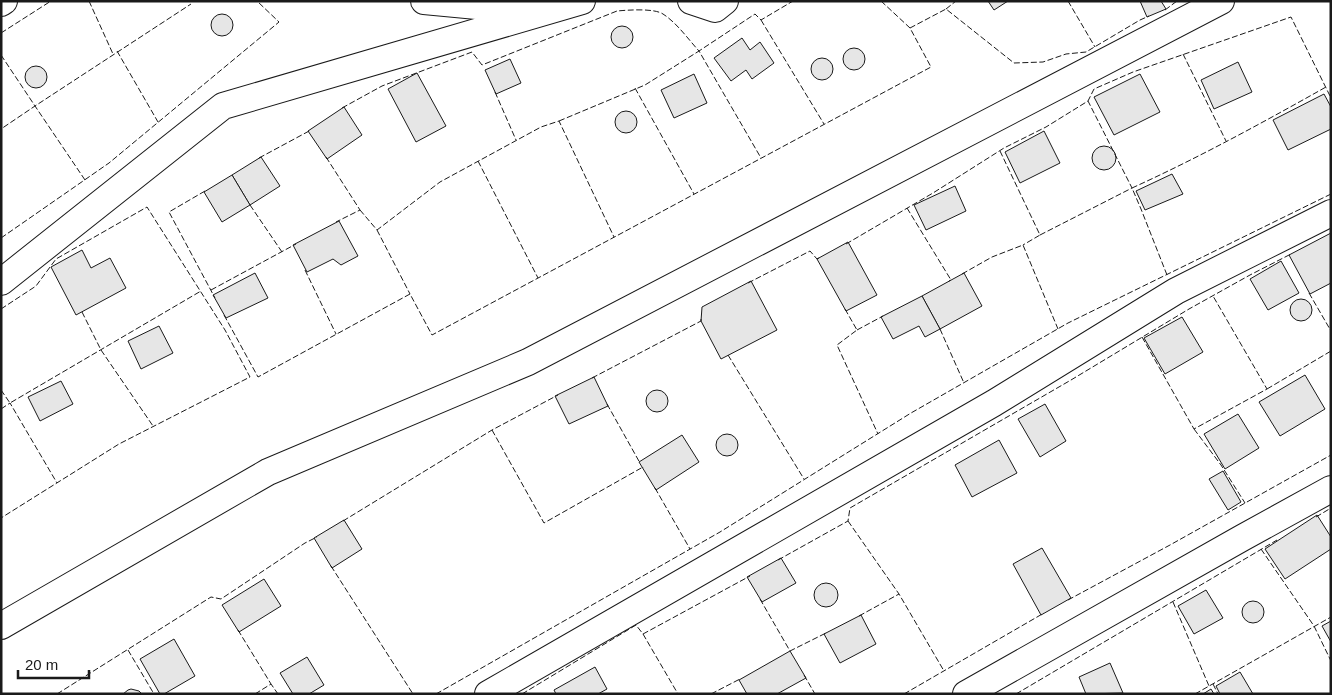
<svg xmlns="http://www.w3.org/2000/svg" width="1332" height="695" font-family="Arial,sans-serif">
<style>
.building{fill:#e6e6e6;stroke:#1a1a1a}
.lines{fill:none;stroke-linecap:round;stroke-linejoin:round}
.minor-casing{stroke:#1a1a1a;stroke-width:28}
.minor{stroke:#fff;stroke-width:26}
.fence{stroke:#1a1a1a;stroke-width:1;stroke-dasharray:6 2.5;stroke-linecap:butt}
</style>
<rect width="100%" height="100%" fill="#fff"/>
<g class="building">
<polygon points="988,1 1008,1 994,10"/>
<polygon points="1140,1 1161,1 1166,9 1147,17"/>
<circle cx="222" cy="25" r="11"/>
<circle cx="622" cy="37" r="11"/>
<polygon points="742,38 750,50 760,42 774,63 752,79 746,70 731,81 714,58"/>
<circle cx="854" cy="59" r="11"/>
<circle cx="822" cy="69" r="11"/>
<polygon points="510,59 521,83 496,94 485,70"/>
<polygon points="1238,62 1252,92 1214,109 1201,80"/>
<circle cx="36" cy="77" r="11"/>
<polygon points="417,73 446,126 416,142 388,89"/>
<polygon points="694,74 707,103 674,118 661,90"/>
<polygon points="1140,74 1160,112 1114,135 1094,97"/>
<polygon points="1324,94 1331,107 1331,129 1288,150 1273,120"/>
<polygon points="344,107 362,135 327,159 308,131"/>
<circle cx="626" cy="122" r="11"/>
<polygon points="1044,131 1060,163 1020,183 1005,152"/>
<circle cx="1104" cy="158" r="12"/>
<polygon points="261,157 280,186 250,205 232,175"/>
<polygon points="1172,174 1183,194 1145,210 1136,191"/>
<polygon points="232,175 250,205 222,222 204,192"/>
<polygon points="955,186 966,211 926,230 914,205"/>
<polygon points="339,221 358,256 341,265 333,259 307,272 293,245"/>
<polygon points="1331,233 1331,283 1310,294 1289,255"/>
<polygon points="848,242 877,295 846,311 817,259"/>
<polygon points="82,250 91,268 110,258 126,288 76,315 51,267"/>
<polygon points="1281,261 1299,293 1268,310 1250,279"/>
<polygon points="255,273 268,298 226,318 213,295"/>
<polygon points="964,273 982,306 940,329 922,296"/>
<polygon points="751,281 777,330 721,359 701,321 702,307"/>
<polygon points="922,296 940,329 925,337 919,326 893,339 881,317"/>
<circle cx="1301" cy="310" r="11"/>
<polygon points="1182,317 1203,352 1165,374 1144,338"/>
<polygon points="159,326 173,353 141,369 128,341"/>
<polygon points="1305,375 1325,409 1280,436 1259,402"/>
<polygon points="594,377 608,406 569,424 555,396"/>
<polygon points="61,381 73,404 40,421 28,397"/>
<circle cx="657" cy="401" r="11"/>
<polygon points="1045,404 1066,441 1040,457 1018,419"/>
<polygon points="1238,414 1259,448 1225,469 1204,434"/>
<circle cx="727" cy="445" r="11"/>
<polygon points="682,435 699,462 656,490 639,462"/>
<polygon points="999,440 1017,473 972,497 955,465"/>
<polygon points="1223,471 1241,502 1228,510 1209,479"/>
<polygon points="1317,515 1331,537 1331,549 1285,579 1265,549"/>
<polygon points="344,520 362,549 332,568 314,538"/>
<polygon points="1042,548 1071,598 1041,615 1013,564"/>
<polygon points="781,558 796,583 762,602 747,577"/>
<polygon points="264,579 281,606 239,632 222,605"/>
<circle cx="826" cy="595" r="12"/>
<polygon points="1206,590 1223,618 1194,634 1178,606"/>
<circle cx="1253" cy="612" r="11"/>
<polygon points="861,615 876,644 840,663 824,634"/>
<polygon points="1331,621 1331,642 1322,626"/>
<polygon points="174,639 195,676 164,694 160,694 140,659"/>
<polygon points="790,651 806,678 777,694 747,694 739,680"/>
<polygon points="307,657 324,685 309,694 293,694 280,673"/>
<polygon points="1110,663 1123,693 1086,694 1079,677"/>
<polygon points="595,667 607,689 598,694 556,694 554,690"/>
<polygon points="1240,672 1253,694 1220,694 1216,686"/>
<polygon points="131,689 139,691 142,694 123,694 128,690"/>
<polygon points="1211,689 1214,694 1203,694"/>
</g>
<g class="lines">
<defs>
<g id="minor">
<polyline points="424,1 529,11"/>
<polyline points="691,1 715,9 725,1"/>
<polyline points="1,3 4,1"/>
<polyline points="1,282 223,106 582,1"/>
<polyline points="1,626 268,472 528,362 1221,1"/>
<polyline points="488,694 994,403 1176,291 1331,213"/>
<polyline points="966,694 1242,538 1331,489"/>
</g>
</defs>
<use href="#minor" class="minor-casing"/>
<use href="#minor" class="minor"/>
<g class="fence">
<polyline points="89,1 113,54"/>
<polyline points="881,1 910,28"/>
<polyline points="1068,1 1095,47"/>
<polyline points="946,9 956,1"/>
<polyline points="1165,10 1177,1"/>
<polyline points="761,20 824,124"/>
<polyline points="1,33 51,1"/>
<polyline points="117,51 158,122"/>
<polyline points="1183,54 1226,141"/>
<polyline points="1,55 35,106 1,129"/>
<polyline points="635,88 694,194"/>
<polyline points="495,92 516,140"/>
<path d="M342,108L382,86L472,52L482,65L617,11C628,10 654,8 663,14C677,23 688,39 699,51L755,14L761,20L793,1"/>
<polyline points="559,121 645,85 699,51 761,158"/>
<polyline points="1000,151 1040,235 1023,245"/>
<polyline points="326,157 360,210 336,222"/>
<polyline points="259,158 311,130"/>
<polyline points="478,161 538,278"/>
<polyline points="85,180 35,106 191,4"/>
<polyline points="205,191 169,212 215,298"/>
<polyline points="250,205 282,252"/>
<polyline points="907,208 951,280 949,281"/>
<polyline points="360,210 377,230 440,182 541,127 559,121 614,237"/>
<polyline points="377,230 410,294"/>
<polyline points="1040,235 1132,188 1088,101"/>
<polyline points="1,238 109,163 279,22 257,1"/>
<polyline points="846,244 933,193 1004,148 1046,127 1088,101 1094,89 1133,72 1291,17 1331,98"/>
<polyline points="305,270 336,334"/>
<polyline points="962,274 992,257 1023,245 1058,329"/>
<path d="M1167,275L1141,209L1132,188C1198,158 1262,123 1326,87"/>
<polyline points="748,283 810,251 817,259 819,258"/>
<polyline points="211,290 296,244"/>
<polyline points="1309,293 1331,331"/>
<polyline points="1,309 36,286 56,259 147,207 225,330 250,377 119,444 1,518"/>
<polyline points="845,309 857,330 837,345 878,434"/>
<polyline points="82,312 101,350 153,426"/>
<polyline points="224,315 258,377 410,294 432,335 931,67 910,28 946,9 1014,63 1043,62 1066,54 1086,52 1140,20 1149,16"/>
<polyline points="940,329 964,383"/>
<polyline points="857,330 883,316"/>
<polyline points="1142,337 1194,429 1267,389 1213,296"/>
<polyline points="728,355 804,479"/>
<polyline points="592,378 701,321 701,319"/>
<polyline points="1267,389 1331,351"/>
<polyline points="1,390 10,403 201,291"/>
<polyline points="607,404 640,463"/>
<polyline points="1,409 10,403 57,483"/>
<polyline points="1194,429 1221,465 1245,503"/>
<polyline points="492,430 544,523 643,467 643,468"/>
<polyline points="655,488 690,549"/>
<polyline points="1316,517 1331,508"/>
<polyline points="343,521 492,430 558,395"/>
<polyline points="848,521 899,594 944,671"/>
<polyline points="1261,549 1314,626 1331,661"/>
<polyline points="778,560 848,521 850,508 1071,380 1189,309 1250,275 1291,254"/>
<polyline points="331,566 413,694"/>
<polyline points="760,599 790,651 826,633"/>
<polyline points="1068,600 1170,545 1331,455"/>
<polyline points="1173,602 1209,686"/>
<polyline points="859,616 899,594"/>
<polyline points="238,630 271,684"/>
<polyline points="643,634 678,694"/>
<polyline points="128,650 154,694"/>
<polyline points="804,675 815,694"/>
<polyline points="1213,684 1218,694"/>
<polyline points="57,694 211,597 221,599 305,543 317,537"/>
<polyline points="255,694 271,684 278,694"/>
<polyline points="436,694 720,532 911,413 1068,323 1331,194"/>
<polyline points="522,694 636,625 643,634 750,576"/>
<polyline points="711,694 740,679"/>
<polyline points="904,694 1044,613"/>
<polyline points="1016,694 1277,540"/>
<polyline points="1195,694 1331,617"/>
</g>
</g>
<rect width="1332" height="695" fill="none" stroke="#1a1a1a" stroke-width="5"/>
<path d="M18 670v8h71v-8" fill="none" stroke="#1a1a1a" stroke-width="2.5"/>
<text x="25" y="670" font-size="15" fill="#1a1a1a" stroke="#ffffff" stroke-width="4" paint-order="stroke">20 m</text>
</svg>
